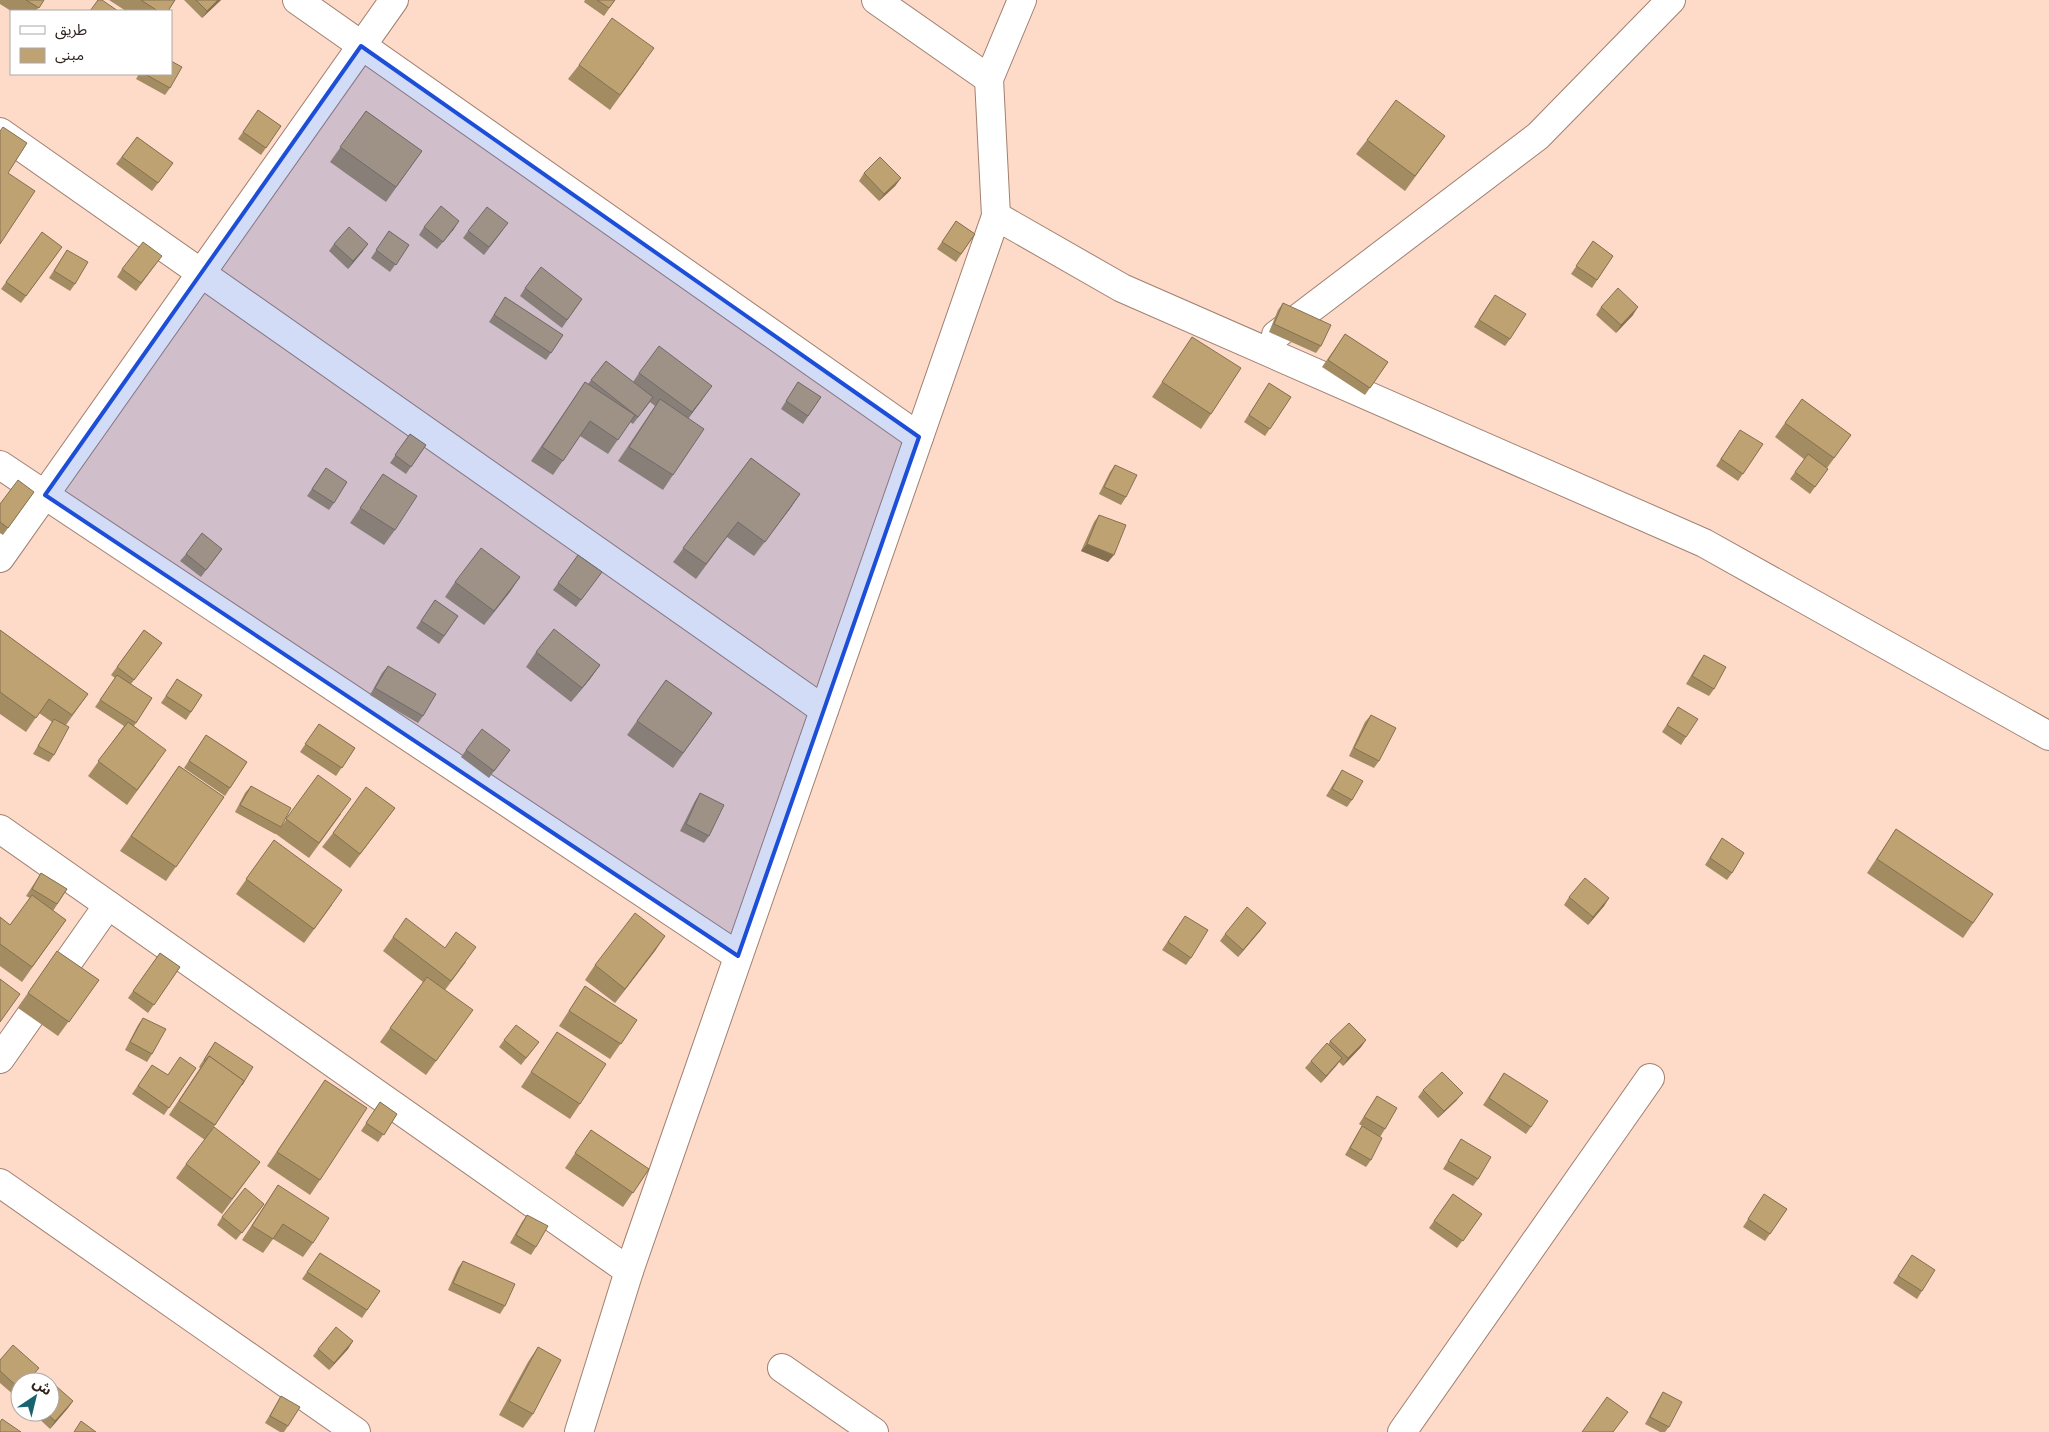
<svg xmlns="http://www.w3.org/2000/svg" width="2049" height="1432" font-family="Ubuntu,'Noto Sans Arabic',sans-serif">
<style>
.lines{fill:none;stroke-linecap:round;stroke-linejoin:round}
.minor-casing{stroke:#a08070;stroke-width:30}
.minor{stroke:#fff;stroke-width:28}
.wall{fill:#a38b62}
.shaded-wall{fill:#857150}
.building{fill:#bea272;stroke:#857150}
.marked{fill:#1d4ed8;fill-opacity:0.2;stroke:#1d4ed8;stroke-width:4;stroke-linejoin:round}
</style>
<rect width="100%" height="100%" fill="#fedac9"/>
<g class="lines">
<defs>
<g id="minor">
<polyline points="297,0 919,437"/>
<polyline points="876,0 989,79"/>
<polyline points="0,132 824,710"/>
<polyline points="996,216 1122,288 1704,543 2049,736"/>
<polyline points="1276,335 1538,136 1671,0"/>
<polyline points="0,465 738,956"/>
<polyline points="0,558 394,0"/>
<polyline points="0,829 629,1271"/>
<polyline points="0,1059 108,905"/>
<polyline points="0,1183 356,1432"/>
<polyline points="782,1368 874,1432"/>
<polyline points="579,1432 629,1271 996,216 989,79 1022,0"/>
<polyline points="1402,1432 1650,1078"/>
</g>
</defs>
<use href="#minor" class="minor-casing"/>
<use href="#minor" class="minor"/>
</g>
<g class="wall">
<polygon points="0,0 44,0 36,11 11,11 0,4"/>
<polygon points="109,0 175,0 168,11 126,11"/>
<polygon points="184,0 221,0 202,18"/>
<polygon points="585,0 615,0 604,16 584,2"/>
<polygon points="644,63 610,110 568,79 579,65"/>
<polygon points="139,74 171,74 170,88 165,95 136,79"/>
<polygon points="258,110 281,126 261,155 238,139"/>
<polygon points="366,111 422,151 386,202 330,162"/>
<polygon points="1445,136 1405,191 1356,154 1367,140"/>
<polygon points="137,137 173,163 152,191 116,164"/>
<polygon points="864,173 901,178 895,186 879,201 859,181"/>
<polygon points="956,221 975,234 956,262 937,249"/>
<polygon points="424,227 454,229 437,249 419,235"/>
<polygon points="503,230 484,255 463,238 468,231"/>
<polygon points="389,231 409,245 390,272 371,258"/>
<polygon points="42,232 62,247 21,303 1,289"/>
<polygon points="1593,241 1613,256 1592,288 1571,274"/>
<polygon points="334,244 363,251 348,269 329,251"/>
<polygon points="67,250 75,284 70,291 49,278"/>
<polygon points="156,264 136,291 117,277 122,269"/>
<polygon points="525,288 582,299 562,328 520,296"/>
<polygon points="505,297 563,335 546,360 489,322"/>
<polygon points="1490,302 1510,339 1505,346 1474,327"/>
<polygon points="1283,303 1321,346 1316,353 1269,332 1278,310"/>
<polygon points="1601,307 1633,315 1616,333 1596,315"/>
<polygon points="1345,334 1388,362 1365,395 1322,367"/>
<polygon points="1192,337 1211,414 1201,429 1152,397"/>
<polygon points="606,361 633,382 639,373 702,400 688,418 673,475 663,490 618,461 655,406 650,402 633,424 630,422 608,454 580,436 553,475 531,461 585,382 588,384"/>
<polygon points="798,382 821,397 803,424 781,409"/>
<polygon points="1269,383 1291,397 1265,436 1244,422"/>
<polygon points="1802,399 1851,435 1827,468 1828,469 1810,494 1790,479 1804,459 1775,437"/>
<polygon points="410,434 426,445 406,474 390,463"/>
<polygon points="1735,437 1763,444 1738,481 1716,466"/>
<polygon points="751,458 800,494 754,556 727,537 696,579 673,562"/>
<polygon points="1115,465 1126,497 1121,505 1099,494 1110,472"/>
<polygon points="326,468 334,503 329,510 307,496"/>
<polygon points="383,474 395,530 384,545 350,523"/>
<polygon points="34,492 3,535 0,533 0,504"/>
<polygon points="1099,515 1108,562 1081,551 1094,522"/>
<polygon points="222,549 201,577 180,561 186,554"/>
<polygon points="578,555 602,572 576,607 553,590"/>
<polygon points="520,577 484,625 445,597 455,582"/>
<polygon points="435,600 458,616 439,644 416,628"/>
<polygon points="0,630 88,694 66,725 54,755 49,762 33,754 52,722 39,713 26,732 0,714"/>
<polygon points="144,630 162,643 131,684 152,698 134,726 156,765 127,805 88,776 124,726 95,707 115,678 111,675"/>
<polygon points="536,652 600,665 590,679 571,702 526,667"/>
<polygon points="1704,655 1714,689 1709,696 1686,684 1699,662"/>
<polygon points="388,666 423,716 418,723 370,695 382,673"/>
<polygon points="177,679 202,695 186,720 161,703"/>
<polygon points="666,680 712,713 673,768 627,735"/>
<polygon points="1678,707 1686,737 1681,745 1662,732"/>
<polygon points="1371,715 1379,761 1374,768 1349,756 1365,722"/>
<polygon points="319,724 355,748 336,776 300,752"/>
<polygon points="206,735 247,762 225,796 184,768"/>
<polygon points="466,750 510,750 489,778 461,757"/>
<polygon points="179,766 224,797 166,881 120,851"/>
<polygon points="1342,770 1352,800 1347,807 1326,796"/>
<polygon points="318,775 341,814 309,858 276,834 275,834 235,812 245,793 251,786 281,827"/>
<polygon points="700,793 709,836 704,843 680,831 695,801"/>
<polygon points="395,808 350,868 322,847 333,833"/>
<polygon points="1896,829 1993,894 1963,938 1867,873"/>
<polygon points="1722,838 1732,873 1727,880 1705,865"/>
<polygon points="274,840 332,905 304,943 236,894"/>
<polygon points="41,873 67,889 53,911 66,920 22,982 0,966 0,917 10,925 30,898 26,896"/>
<polygon points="1569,897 1609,898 1604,906 1588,925 1564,905"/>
<polygon points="1180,923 1191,958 1186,965 1162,950"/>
<polygon points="1266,923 1260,931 1238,957 1220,941 1225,934"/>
<polygon points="665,936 615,1003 585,980 595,965"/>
<polygon points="393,937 445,948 466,962 445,990 463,1024 426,1075 380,1042 423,982 383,951"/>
<polygon points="57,951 99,980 58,1036 18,1008"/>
<polygon points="160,953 180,967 148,1013 128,998"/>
<polygon points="585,986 637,1020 610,1059 559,1026"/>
<polygon points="143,1018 152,1054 147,1062 125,1050 138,1025"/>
<polygon points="557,1032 580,1104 570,1119 521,1087"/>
<polygon points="504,1040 539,1042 521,1065 499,1047"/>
<polygon points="1366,1040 1361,1047 1343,1066 1339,1062 1321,1083 1305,1068 1311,1061 1328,1045 1330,1041"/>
<polygon points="215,1042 242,1085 205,1140 169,1115 200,1068 199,1067"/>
<polygon points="152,1065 167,1075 196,1068 164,1115 132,1094"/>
<polygon points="1504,1073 1531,1127 1526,1134 1483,1105"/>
<polygon points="325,1080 320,1180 310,1195 267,1166"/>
<polygon points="1423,1090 1457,1100 1438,1118 1418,1097"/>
<polygon points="1377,1096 1385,1129 1380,1137 1359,1124"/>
<polygon points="380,1102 397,1114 378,1142 361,1131"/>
<polygon points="1362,1126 1371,1160 1366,1167 1345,1155 1357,1134"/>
<polygon points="591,1130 649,1169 623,1207 565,1168"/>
<polygon points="1461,1139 1478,1179 1473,1186 1443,1169"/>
<polygon points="260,1162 222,1214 176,1178 186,1164"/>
<polygon points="278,1185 313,1243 303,1257 273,1239 263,1253 242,1240 268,1200"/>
<polygon points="1453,1194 1482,1214 1457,1248 1429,1228"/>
<polygon points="1764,1194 1787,1209 1765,1241 1743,1227"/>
<polygon points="264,1204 236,1240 217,1225 222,1217"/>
<polygon points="527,1215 536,1247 531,1255 510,1243 522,1222"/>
<polygon points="320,1253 380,1291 362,1318 302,1279"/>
<polygon points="1912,1255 1922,1291 1917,1299 1893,1283"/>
<polygon points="463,1261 505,1306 500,1314 448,1290 458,1268"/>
<polygon points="353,1341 348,1349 329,1370 313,1356 318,1349"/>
<polygon points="538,1347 533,1414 523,1428 499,1415 528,1362"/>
<polygon points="0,1360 34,1376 28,1382 20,1382 20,1391 15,1396 0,1383"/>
<polygon points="1663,1392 1669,1427 1665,1432 1660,1432 1645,1424 1658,1400"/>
<polygon points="281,1396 288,1426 284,1432 280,1432 265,1423"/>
<polygon points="73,1401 68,1408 50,1429 33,1413 34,1412 50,1412"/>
</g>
<g class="shaded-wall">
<polygon points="218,0 221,0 202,18 207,11"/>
<polygon points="901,178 895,186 879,201 884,194"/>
<polygon points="459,221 454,229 437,249 443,242"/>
<polygon points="368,244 363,251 348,269 353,261"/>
<polygon points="1638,307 1633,315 1616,333 1621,325"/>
<polygon points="712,386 702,400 682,427 692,412"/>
<polygon points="800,494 790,509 754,556 765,542"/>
<polygon points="1087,544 1114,555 1108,562 1081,551"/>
<polygon points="520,577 510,592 484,625 494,611"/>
<polygon points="600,665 590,679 571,702 582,688"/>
<polygon points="1609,898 1604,906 1588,925 1593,917"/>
<polygon points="1266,923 1260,931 1238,957 1243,950"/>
<polygon points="665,936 655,951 615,1003 625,989"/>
<polygon points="1366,1040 1361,1047 1343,1066 1348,1058"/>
<polygon points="1342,1058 1337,1065 1321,1083 1326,1076"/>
<polygon points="1463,1093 1457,1100 1438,1118 1444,1111"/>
<polygon points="353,1341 348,1349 329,1370 334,1363"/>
<polygon points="73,1401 68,1408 50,1429 55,1421"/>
</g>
<g class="building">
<polygon points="26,0 44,0 39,8"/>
<polygon points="98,0 102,0 118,11 90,11"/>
<polygon points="141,0 175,0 168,11 158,11"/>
<polygon points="196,0 218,0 207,11"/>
<polygon points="597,0 615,0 609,8"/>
<polygon points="612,18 654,48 620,95 579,65"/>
<polygon points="171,61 182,67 170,88 145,74 171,74"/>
<polygon points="1396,100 1445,136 1415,176 1367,140"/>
<polygon points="258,110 281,126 266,148 243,132"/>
<polygon points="366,111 422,151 396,187 340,147"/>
<polygon points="3,127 27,143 8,173 35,191 0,244 0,131"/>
<polygon points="137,137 173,163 158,183 122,157"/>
<polygon points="880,157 901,178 884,194 864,173"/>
<polygon points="441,206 459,221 443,242 424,227"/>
<polygon points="487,207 508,223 489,247 468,231"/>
<polygon points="956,221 975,234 961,254 942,242"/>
<polygon points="349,227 368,244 353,261 334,244"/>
<polygon points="389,231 409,245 396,265 376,250"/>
<polygon points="42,232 62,247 26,296 6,282"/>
<polygon points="1593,241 1613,256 1597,280 1576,266"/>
<polygon points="143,242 162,256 141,283 122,269"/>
<polygon points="67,250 88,262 75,284 54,271"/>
<polygon points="541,267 582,299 567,320 525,288"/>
<polygon points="1618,288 1638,307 1621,325 1601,307"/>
<polygon points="1495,295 1526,314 1510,339 1479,320"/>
<polygon points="505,297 563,335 551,353 494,315"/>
<polygon points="1283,303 1331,325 1321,346 1274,324"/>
<polygon points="1345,334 1388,362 1370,388 1328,360"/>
<polygon points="1192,337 1241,368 1211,414 1162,382"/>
<polygon points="659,346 712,386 692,412 639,373"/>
<polygon points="606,361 653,397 638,417 591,380"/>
<polygon points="585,382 635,415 618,440 590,421 563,461 542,447"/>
<polygon points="798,382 821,397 808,416 786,401"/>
<polygon points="1269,383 1291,397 1270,429 1249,415"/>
<polygon points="660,399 704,429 673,475 629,447"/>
<polygon points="1802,399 1851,435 1834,458 1785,423"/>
<polygon points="1740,430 1763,444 1743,474 1721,459"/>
<polygon points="410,434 426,445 411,467 395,455"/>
<polygon points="1808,454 1828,469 1815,487 1795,472"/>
<polygon points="751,458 800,494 765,542 738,522 706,564 683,548"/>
<polygon points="1115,465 1137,475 1126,497 1104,487"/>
<polygon points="326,468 347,482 334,503 312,489"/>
<polygon points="383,474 417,496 395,530 360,508"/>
<polygon points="18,480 34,492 8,528 0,522 0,504"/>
<polygon points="1099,515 1126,525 1114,555 1087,544"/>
<polygon points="202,533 222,549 206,570 186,554"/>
<polygon points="481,548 520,577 494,611 455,582"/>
<polygon points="578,555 602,572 581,600 558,583"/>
<polygon points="435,600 458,616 444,636 421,621"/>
<polygon points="554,629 600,665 582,688 536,652"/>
<polygon points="0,630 88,694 72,715 49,699 36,718 0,692"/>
<polygon points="144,630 162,643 134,680 117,667"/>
<polygon points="1704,655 1726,667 1714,689 1692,676"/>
<polygon points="388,666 436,694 423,716 375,688"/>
<polygon points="117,675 152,698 136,723 100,700"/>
<polygon points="177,679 202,695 191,712 166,696"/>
<polygon points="666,680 712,713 683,753 637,721"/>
<polygon points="1678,707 1698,719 1686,737 1667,725"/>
<polygon points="1371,715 1396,728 1379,761 1354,748"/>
<polygon points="54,719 69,727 54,755 38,746"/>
<polygon points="128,722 166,750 137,790 98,761"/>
<polygon points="319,724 355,748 342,768 305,744"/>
<polygon points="482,729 510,750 494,771 466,750"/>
<polygon points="206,735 247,762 230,788 189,761"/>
<polygon points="179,766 224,797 176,867 131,836"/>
<polygon points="1342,770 1363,781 1352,800 1332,789"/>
<polygon points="318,775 351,799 319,843 286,819"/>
<polygon points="251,786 291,808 281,827 240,805"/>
<polygon points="366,787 395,808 360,854 333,833"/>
<polygon points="700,793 724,805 709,836 686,824"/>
<polygon points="1896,829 1993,894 1973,923 1877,859"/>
<polygon points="1722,838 1744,853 1732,873 1710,858"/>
<polygon points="274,840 342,890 314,929 246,879"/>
<polygon points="41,873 67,889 57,904 32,889"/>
<polygon points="1585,878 1609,898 1593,917 1569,897"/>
<polygon points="32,895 66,920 32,967 0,944 0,917 10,925"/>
<polygon points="1247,907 1266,923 1243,950 1225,934"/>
<polygon points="635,913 665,936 625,989 595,965"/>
<polygon points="1185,916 1208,930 1191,958 1168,942"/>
<polygon points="406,918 445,948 456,932 476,947 451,981 393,937"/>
<polygon points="57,951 99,980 69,1022 28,993"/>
<polygon points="160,953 180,967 154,1005 133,991"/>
<polygon points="427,977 473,1010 436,1061 390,1028"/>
<polygon points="0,979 20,994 0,1022"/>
<polygon points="585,986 637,1020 621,1044 569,1011"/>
<polygon points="143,1018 166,1029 152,1054 130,1042"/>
<polygon points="1349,1023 1366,1040 1348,1058 1330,1041"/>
<polygon points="516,1025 539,1042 526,1058 504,1040"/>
<polygon points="557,1032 606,1064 580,1104 531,1072"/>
<polygon points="215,1042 253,1067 242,1085 244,1081 209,1056 205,1061 204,1060"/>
<polygon points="1327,1043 1342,1058 1326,1076 1311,1061"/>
<polygon points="209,1056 244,1081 215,1125 179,1101"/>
<polygon points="180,1057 196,1068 169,1108 138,1086 152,1065 168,1075"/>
<polygon points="1442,1072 1463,1093 1444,1111 1423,1090"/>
<polygon points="1504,1073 1548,1101 1531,1127 1489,1098"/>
<polygon points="325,1080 367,1108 320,1180 277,1152"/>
<polygon points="1377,1096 1397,1108 1385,1129 1364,1117"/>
<polygon points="380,1102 397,1114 384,1135 366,1123"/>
<polygon points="1362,1126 1382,1138 1371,1160 1350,1148"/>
<polygon points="214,1127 260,1162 232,1199 186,1164"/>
<polygon points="591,1130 649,1169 633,1193 575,1153"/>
<polygon points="1461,1139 1491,1157 1478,1179 1448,1161"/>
<polygon points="278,1185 329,1218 313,1243 283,1224 273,1239 252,1226"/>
<polygon points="245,1188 264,1204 242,1233 222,1217"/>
<polygon points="1453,1194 1482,1214 1463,1241 1434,1221"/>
<polygon points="1764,1194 1787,1209 1770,1234 1748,1219"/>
<polygon points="527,1215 548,1226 536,1247 516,1235"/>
<polygon points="320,1253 380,1291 367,1310 307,1272"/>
<polygon points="1912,1255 1935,1270 1922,1291 1898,1276"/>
<polygon points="463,1261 515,1284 505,1306 453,1283"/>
<polygon points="336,1327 353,1341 334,1363 318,1349"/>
<polygon points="13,1345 39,1368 27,1382 20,1382 20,1389 0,1371 0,1360"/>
<polygon points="538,1347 561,1360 533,1414 509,1401"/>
<polygon points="56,1386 73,1401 55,1421 45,1412 50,1412 50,1393"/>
<polygon points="1663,1392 1682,1402 1669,1427 1650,1417"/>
<polygon points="281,1396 300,1407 288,1426 270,1416"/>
<polygon points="1607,1397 1628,1412 1613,1432 1582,1432"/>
<polygon points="2,1419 21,1432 0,1432 0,1422"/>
<polygon points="81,1421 96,1432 74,1432"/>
</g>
<path class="marked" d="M361,46L919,437L738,956L45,495Z"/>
<rect x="10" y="10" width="162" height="65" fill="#ffffff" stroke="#aca7a4"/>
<rect x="20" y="26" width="25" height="8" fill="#ffffff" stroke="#aca7a4"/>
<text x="55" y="35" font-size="15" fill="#2f221c">طريق</text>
<rect x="20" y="48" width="25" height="15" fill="#bea272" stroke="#aca7a4"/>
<text x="55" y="60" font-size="15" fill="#2f221c">مبنى</text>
<g transform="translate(35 1397) rotate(35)"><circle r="24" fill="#ffffff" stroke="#aca7a4"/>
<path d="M0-4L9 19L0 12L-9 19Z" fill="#186370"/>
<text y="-8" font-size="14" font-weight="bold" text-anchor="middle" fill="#2f221c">ش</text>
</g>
</svg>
